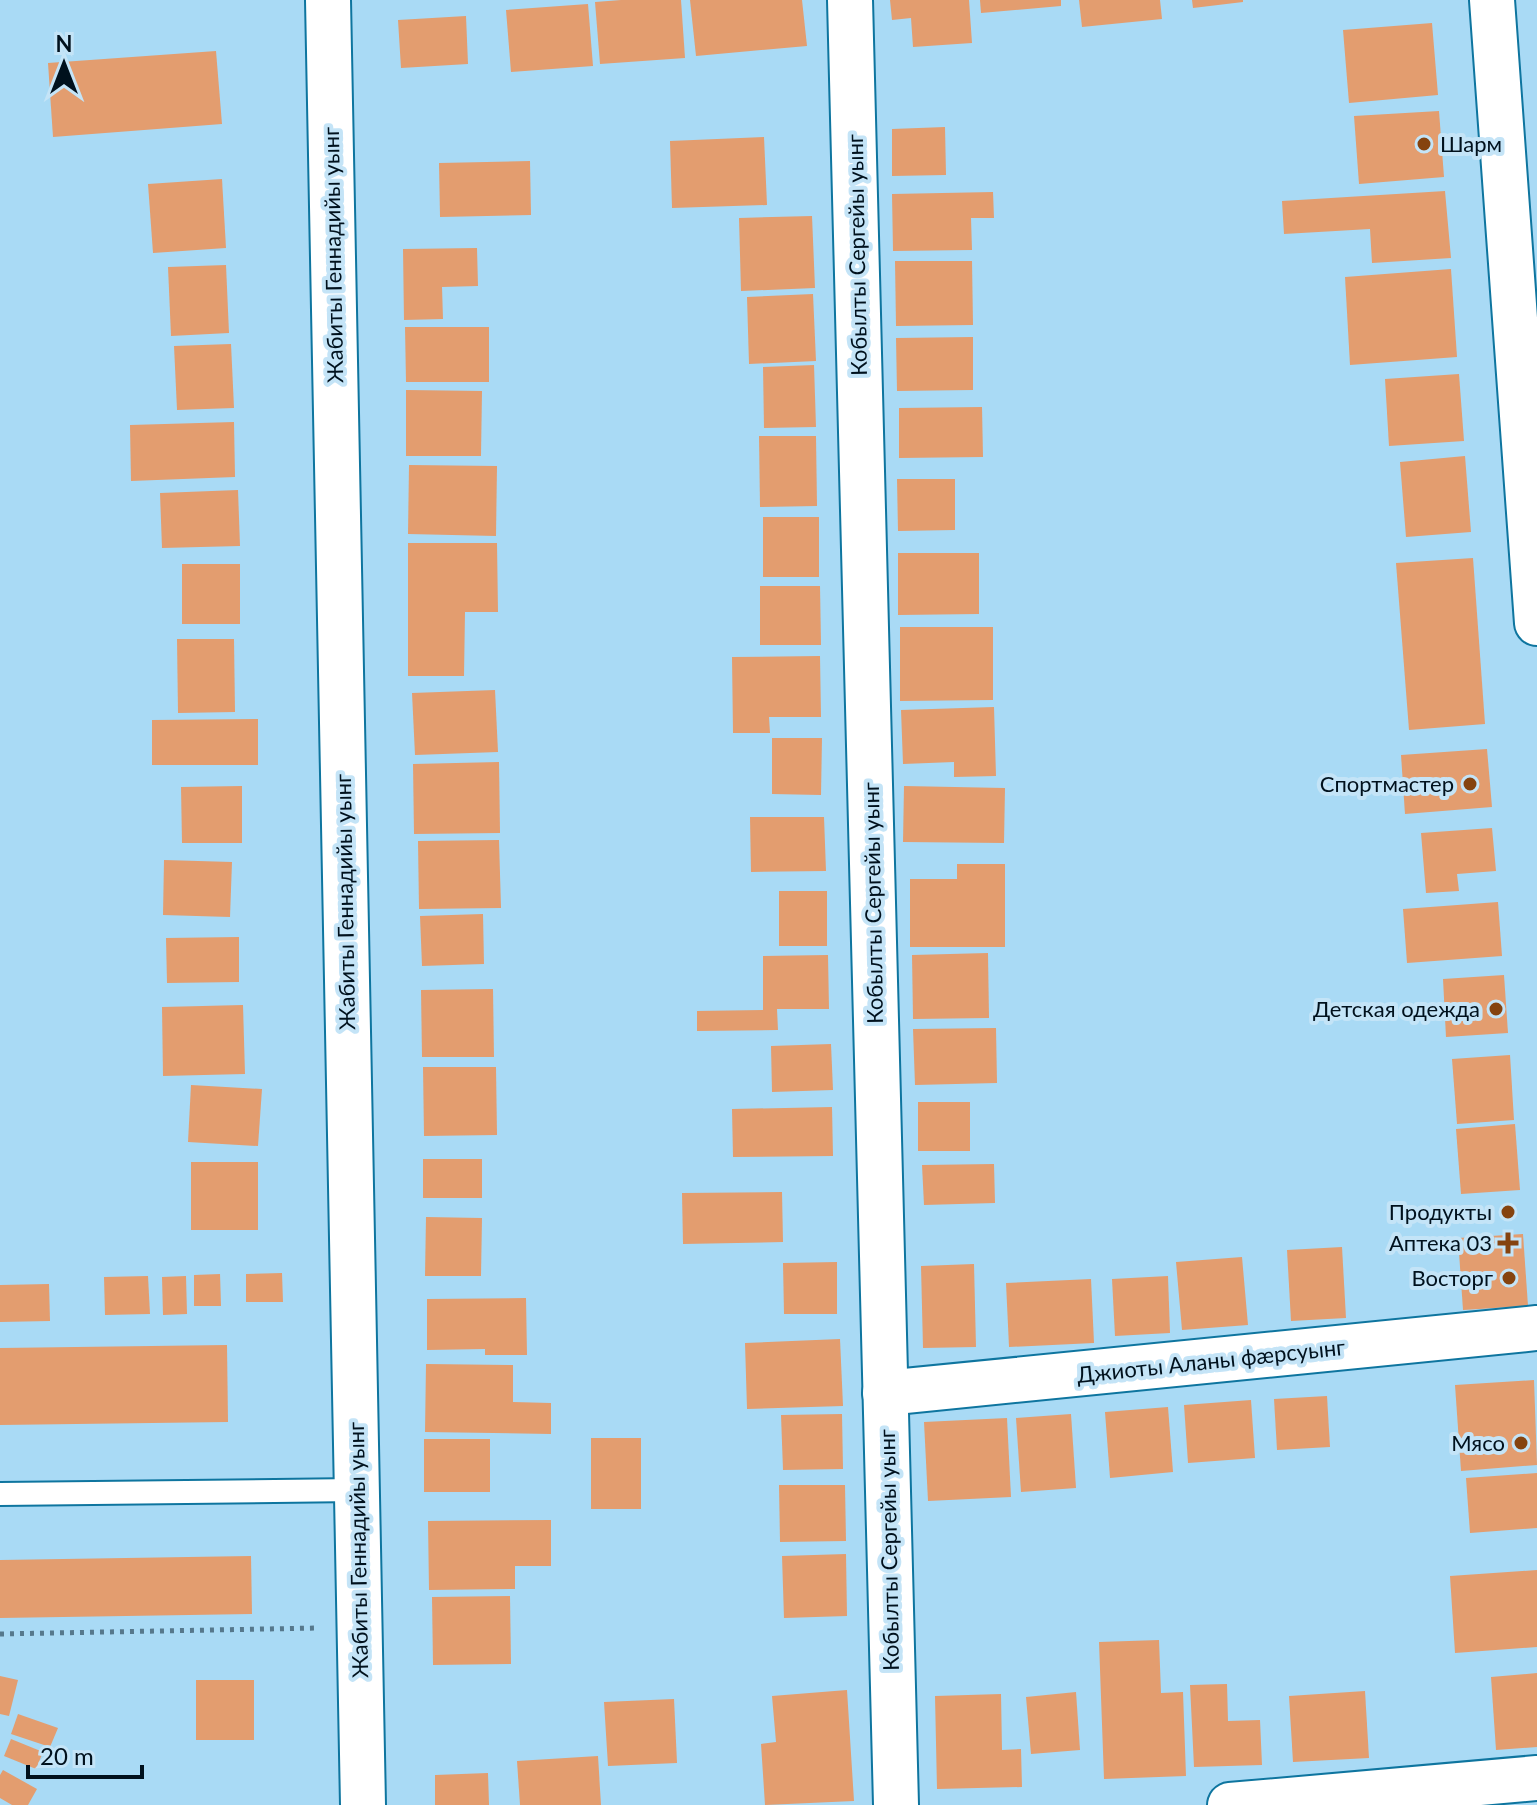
<svg xmlns="http://www.w3.org/2000/svg" width="1537" height="1805" font-family="Lato,sans-serif">
<style>
.building{fill:#e39d6f}
.lines{fill:none;stroke-linecap:round;stroke-linejoin:round}
.lane-casing{stroke:#0e759f;stroke-width:26}
.street-casing{stroke:#0e759f;stroke-width:48}
.secondary-casing{stroke:#0e759f;stroke-width:48}
.path{stroke:#56788c;stroke-width:5;stroke-dasharray:4 6;stroke-linecap:butt}
.lane{stroke:#fff;stroke-width:22}
.street{stroke:#fff;stroke-width:44}
.secondary{stroke:#fff;stroke-width:44}
.poi-dot{fill:#85430f;stroke:#c4e4f7;stroke-width:3}
.labels{text-anchor:middle;stroke-width:8;stroke-linejoin:round;paint-order:stroke}
.poi-label{font-size:22px;fill:#00111d;stroke:#c4e4f7;text-anchor:end}
.street-label{font-size:22px;fill:#00111d;stroke:#c4e4f7}
</style>
<rect width="100%" height="100%" fill="#a9daf5"/>
<g class="building">
<polygon points="621,0 681,0 685,58 600,64 595,2"/>
<polygon points="690,0 802,0 807,46 696,56"/>
<polygon points="890,0 969,0 972,43 913,47 911,18 892,20"/>
<polygon points="980,0 1061,0 1061,6 981,13"/>
<polygon points="1079,0 1160,0 1162,19 1082,27"/>
<polygon points="1192,0 1243,0 1243,2 1193,8"/>
<polygon points="588,4 593,66 511,72 506,10"/>
<polygon points="466,16 468,64 401,68 398,20"/>
<polygon points="1432,23 1438,95 1349,103 1343,30"/>
<polygon points="216,51 222,124 53,137 48,63"/>
<polygon points="1439,111 1444,177 1359,184 1354,116"/>
<polygon points="945,127 946,175 892,176 892,129"/>
<polygon points="764,137 767,205 672,208 670,141"/>
<polygon points="530,161 531,215 440,217 439,163"/>
<polygon points="222,179 226,248 153,253 148,184"/>
<polygon points="1445,191 1451,258 1372,263 1370,229 1284,234 1282,201"/>
<polygon points="993,192 994,218 971,218 972,250 893,251 892,194"/>
<polygon points="812,216 815,288 741,291 739,218"/>
<polygon points="477,248 478,286 442,287 443,319 404,320 403,249"/>
<polygon points="895,261 972,261 973,325 896,326"/>
<polygon points="226,265 229,333 171,336 168,267"/>
<polygon points="1451,269 1457,357 1350,365 1345,277"/>
<polygon points="813,294 816,361 749,364 747,297"/>
<polygon points="405,327 489,327 489,382 406,382"/>
<polygon points="973,337 973,390 897,391 896,338"/>
<polygon points="231,344 234,408 177,410 174,346"/>
<polygon points="814,365 816,427 764,428 763,367"/>
<polygon points="1459,374 1464,441 1389,446 1385,379"/>
<polygon points="406,390 482,391 481,456 406,456"/>
<polygon points="982,407 983,457 899,458 899,408"/>
<polygon points="234,422 235,477 131,481 130,425"/>
<polygon points="759,436 816,436 817,506 760,507"/>
<polygon points="1465,456 1471,532 1406,537 1400,462"/>
<polygon points="409,465 497,466 496,536 408,534"/>
<polygon points="897,479 955,479 955,530 898,531"/>
<polygon points="238,490 240,546 162,548 160,493"/>
<rect x="763" y="517" width="56" height="60"/>
<polygon points="408,543 497,543 498,612 465,612 464,676 408,676"/>
<polygon points="898,553 979,553 979,614 898,615"/>
<polygon points="1473,558 1485,724 1409,730 1396,563"/>
<rect x="182" y="564" width="58" height="60"/>
<polygon points="760,586 820,586 821,645 760,645"/>
<polygon points="900,627 993,627 993,700 900,701"/>
<polygon points="177,639 234,639 235,712 178,713"/>
<polygon points="820,656 821,717 769,717 770,733 733,733 732,657"/>
<polygon points="495,690 498,752 415,755 412,693"/>
<polygon points="994,707 996,776 954,777 954,762 903,764 901,710"/>
<polygon points="258,719 258,765 152,765 152,720"/>
<polygon points="772,738 822,738 821,795 772,794"/>
<polygon points="1487,749 1492,807 1405,814 1401,755"/>
<polygon points="499,762 500,833 414,834 413,764"/>
<polygon points="242,786 242,843 182,843 181,787"/>
<polygon points="904,786 1005,788 1004,843 903,842"/>
<polygon points="750,817 824,817 826,871 751,872"/>
<polygon points="1492,828 1496,871 1457,874 1459,891 1426,893 1421,833"/>
<polygon points="499,840 501,908 419,909 418,841"/>
<polygon points="164,860 232,862 230,917 163,915"/>
<polygon points="957,864 1005,864 1005,947 910,947 910,879 957,879"/>
<rect x="779" y="891" width="48" height="55"/>
<polygon points="1498,902 1502,956 1407,963 1403,909"/>
<polygon points="483,914 484,964 422,966 420,916"/>
<polygon points="239,937 239,982 167,983 166,938"/>
<polygon points="988,953 989,1018 913,1019 912,955"/>
<polygon points="828,955 829,1009 777,1009 778,1030 697,1031 697,1011 763,1010 763,956"/>
<polygon points="1504,975 1508,1033 1446,1037 1443,979"/>
<polygon points="493,989 494,1057 422,1057 421,990"/>
<polygon points="243,1005 245,1074 163,1076 162,1007"/>
<polygon points="996,1028 997,1083 915,1085 913,1029"/>
<polygon points="831,1044 833,1090 772,1092 771,1046"/>
<polygon points="1510,1055 1514,1120 1457,1124 1452,1059"/>
<polygon points="423,1067 496,1067 497,1135 424,1136"/>
<polygon points="191,1085 262,1089 258,1146 188,1142"/>
<rect x="918" y="1102" width="52" height="49"/>
<polygon points="832,1107 833,1156 733,1157 732,1109"/>
<polygon points="1515,1124 1520,1190 1461,1194 1456,1129"/>
<rect x="423" y="1159" width="59" height="39"/>
<rect x="191" y="1162" width="67" height="68"/>
<polygon points="994,1164 995,1203 924,1205 922,1165"/>
<polygon points="782,1192 783,1242 683,1244 682,1193"/>
<polygon points="426,1217 482,1218 481,1276 425,1276"/>
<polygon points="1523,1234 1528,1306 1463,1310 1458,1238"/>
<polygon points="1342,1247 1346,1318 1291,1321 1287,1250"/>
<polygon points="1242,1257 1248,1325 1182,1330 1176,1262"/>
<polygon points="837,1262 837,1314 784,1314 783,1263"/>
<polygon points="974,1264 976,1347 923,1348 921,1266"/>
<polygon points="282,1273 283,1302 246,1302 246,1274"/>
<polygon points="220,1274 221,1306 194,1306 194,1275"/>
<polygon points="148,1276 150,1314 105,1315 104,1277"/>
<polygon points="186,1276 187,1314 163,1315 162,1277"/>
<polygon points="1168,1276 1170,1333 1115,1336 1112,1279"/>
<polygon points="1091,1279 1094,1343 1009,1347 1006,1283"/>
<polygon points="49,1284 50,1321 0,1322 0,1285"/>
<polygon points="526,1298 527,1355 485,1355 485,1349 427,1350 427,1299"/>
<polygon points="840,1339 843,1406 747,1409 745,1343"/>
<polygon points="227,1345 228,1422 0,1425 0,1348"/>
<polygon points="426,1364 513,1365 513,1402 551,1403 551,1434 425,1432"/>
<polygon points="1534,1380 1537,1465 1461,1471 1455,1385"/>
<polygon points="1327,1396 1330,1447 1277,1450 1274,1399"/>
<polygon points="1251,1400 1255,1458 1188,1463 1184,1405"/>
<polygon points="1168,1407 1173,1472 1110,1478 1105,1412"/>
<polygon points="842,1414 843,1469 783,1470 781,1415"/>
<polygon points="1071,1414 1076,1488 1021,1492 1016,1418"/>
<polygon points="1007,1418 1011,1497 928,1501 924,1422"/>
<rect x="591" y="1438" width="50" height="71"/>
<rect x="424" y="1439" width="66" height="53"/>
<polygon points="1537,1473 1537,1528 1470,1533 1466,1478"/>
<polygon points="779,1485 845,1485 846,1541 780,1542"/>
<polygon points="551,1520 551,1566 515,1566 515,1589 429,1590 428,1521"/>
<polygon points="846,1554 847,1616 784,1618 782,1556"/>
<polygon points="251,1556 252,1614 0,1618 0,1560"/>
<polygon points="1537,1570 1537,1647 1455,1653 1450,1576"/>
<polygon points="510,1596 511,1664 433,1665 432,1597"/>
<polygon points="1159,1640 1161,1693 1183,1692 1186,1776 1104,1779 1099,1642"/>
<polygon points="1537,1673 1537,1747 1496,1750 1491,1677"/>
<polygon points="0,1676 18,1680 9,1716 0,1714"/>
<rect x="196" y="1680" width="58" height="60"/>
<polygon points="1227,1684 1228,1721 1260,1720 1262,1765 1194,1767 1190,1685"/>
<polygon points="847,1690 854,1801 765,1805 761,1744 776,1742 772,1696"/>
<polygon points="1365,1691 1369,1758 1293,1762 1289,1696"/>
<polygon points="1076,1692 1080,1750 1031,1754 1026,1697"/>
<polygon points="1001,1694 1002,1750 1021,1749 1022,1787 937,1789 935,1696"/>
<polygon points="674,1699 677,1763 608,1766 604,1702"/>
<polygon points="18,1714 58,1728 50,1747 11,1734"/>
<polygon points="11,1739 43,1752 36,1769 4,1756"/>
<polygon points="598,1756 601,1805 520,1805 517,1761"/>
<polygon points="3,1770 37,1789 28,1805 12,1805 0,1798 0,1775"/>
<polygon points="488,1773 489,1805 435,1805 435,1775"/>
</g>
<g class="lines">
<defs>
<polyline id="lane" points="0,1494 357,1490"/>
<g id="street">
<polyline points="328,0 363,1805"/>
<polyline points="850,0 896,1805"/>
<polyline points="885,1393 1537,1328"/>
<polyline points="1230,1805 1537,1778"/>
</g>
<polyline id="secondary" points="1492,0 1537,623"/>
</defs>
<use href="#lane" class="lane-casing"/>
<use href="#street" class="street-casing"/>
<use href="#secondary" class="secondary-casing"/>
<polyline class="path" points="0,1634 318,1628"/>
<use href="#lane" class="lane"/>
<use href="#street" class="street"/>
<use href="#secondary" class="secondary"/>
</g>
<g class="poi-dot">
<circle cx="1424" cy="144" r="8"/>
<circle cx="1470" cy="784" r="8"/>
<circle cx="1496" cy="1009" r="8"/>
<circle cx="1508" cy="1212" r="8"/>
<path d="M1504 1231h8v8h8v8h-8v8h-8v-8h-8v-8h8z"/>
<circle cx="1509" cy="1278" r="8"/>
<circle cx="1521" cy="1443" r="8"/>
</g>
<g class="labels">
<g class="poi-label">
<text x="1440" y="152" text-anchor="start">Шарм</text>
<text x="1454" y="792">Спортмастер</text>
<text x="1480" y="1017">Детская одежда</text>
<text x="1492" y="1220">Продукты</text>
<text x="1492" y="1251">Аптека 03</text>
<text x="1493" y="1286">Восторг</text>
<text x="1505" y="1451">Мясо</text>
</g>
<g class="street-label">
<text transform="translate(333 255) rotate(-91)" y="8">Жабиты Геннадийы уынг</text>
<text transform="translate(857 255) rotate(-91)" y="8">Кобылты Сергейы уынг</text>
<text transform="translate(345 902) rotate(-91)" y="8">Жабиты Геннадийы уынг</text>
<text transform="translate(873 903) rotate(-91)" y="8">Кобылты Сергейы уынг</text>
<text transform="translate(1211 1361) rotate(-6)" y="8">Джиоты Аланы фæрсуынг</text>
<text transform="translate(358 1550) rotate(-91)" y="8">Жабиты Геннадийы уынг</text>
<text transform="translate(889 1550) rotate(-91)" y="8">Кобылты Сергейы уынг</text>
</g>
</g>
<g transform="translate(64 64)" stroke="#c4e4f7" stroke-width="6" paint-order="stroke">
<path d="M0-6L14 30L0 20L-14 30Z" fill="#00111d"/>
<text y="-12" font-size="22" font-weight="bold" text-anchor="middle" fill="#00111d">N</text>
</g>
<path d="M28 1765v12h114v-12" fill="none" stroke="#00111d" stroke-width="4"/>
<text x="40" y="1765" font-size="24" fill="#00111d" stroke="#c4e4f7" stroke-width="6" paint-order="stroke">20 m</text>
</svg>
